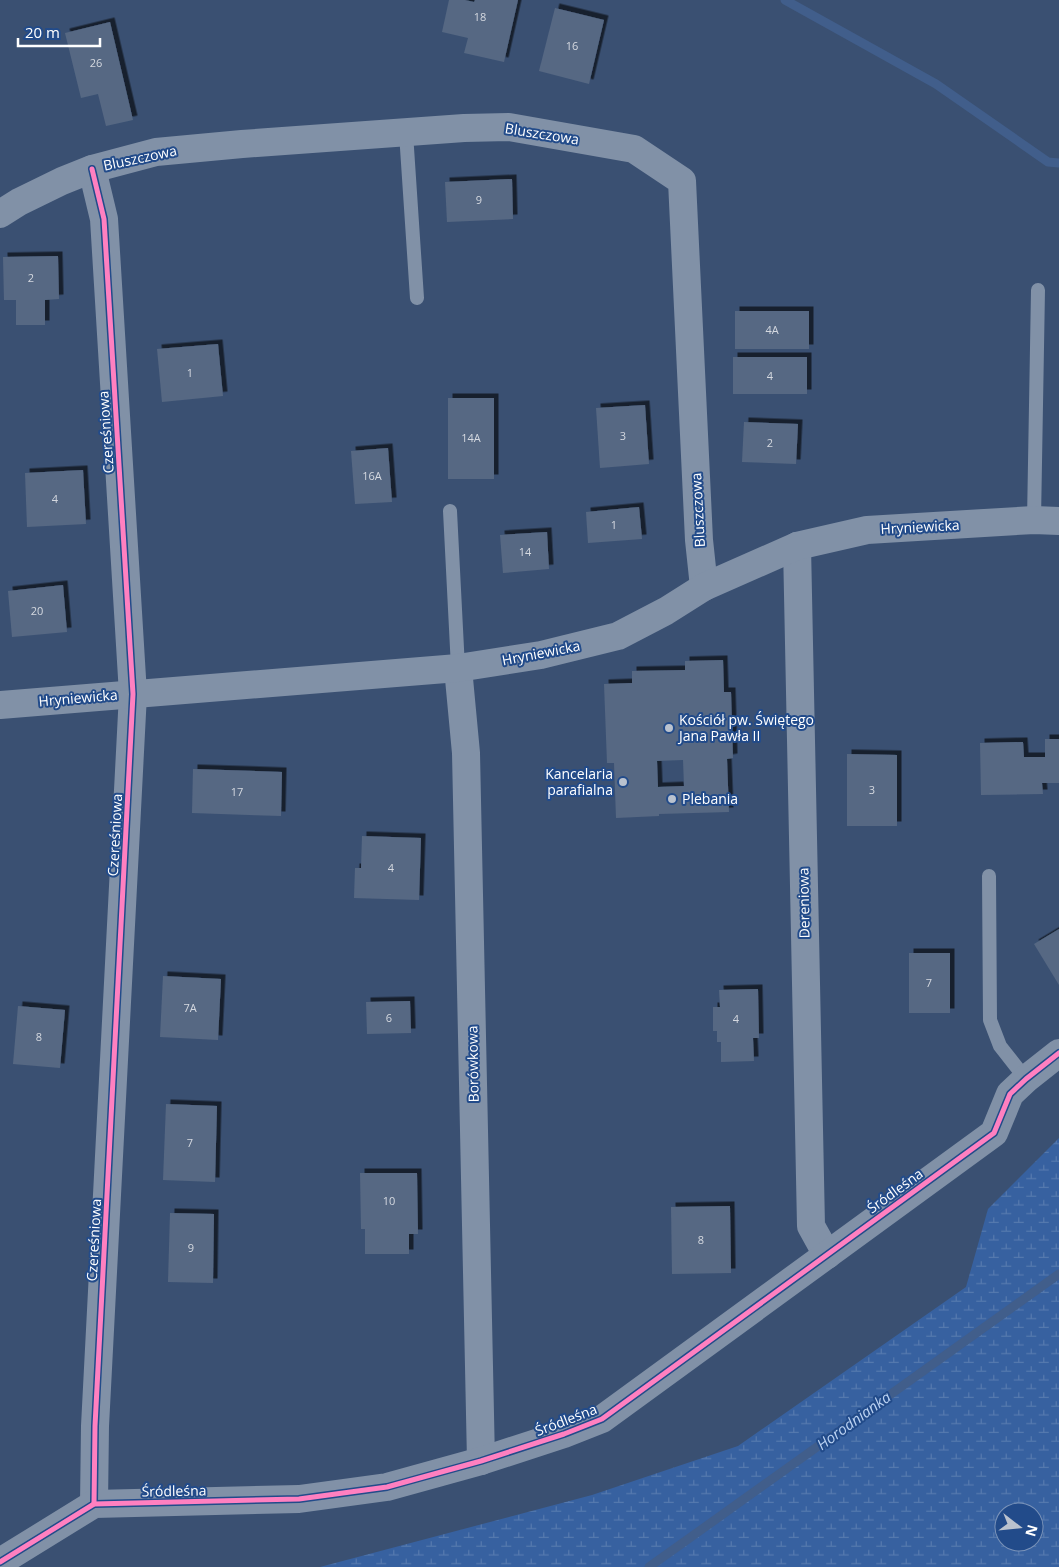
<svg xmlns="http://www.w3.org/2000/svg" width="1059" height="1567" font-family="'Open Sans',sans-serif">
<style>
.wetland{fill:url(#wetland-marsh);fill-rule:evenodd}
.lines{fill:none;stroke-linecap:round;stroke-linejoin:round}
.stream{stroke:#415e8b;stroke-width:9}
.building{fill:#566883;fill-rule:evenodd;filter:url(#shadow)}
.service{stroke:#8191a7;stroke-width:14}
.minor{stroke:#8191a7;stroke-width:28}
.cycleway-casing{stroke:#224b8a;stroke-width:8}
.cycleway{stroke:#ff80c0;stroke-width:5}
.poi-dot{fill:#bac2ce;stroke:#224b8a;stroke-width:2}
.labels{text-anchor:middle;stroke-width:4;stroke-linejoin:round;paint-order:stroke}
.number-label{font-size:11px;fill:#d5d9e0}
.street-label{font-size:14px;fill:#fff;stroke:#224b8a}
.poi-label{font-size:14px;fill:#fff;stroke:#224b8a;text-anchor:start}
.water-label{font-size:15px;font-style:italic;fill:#bbd2f2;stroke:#224b8a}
</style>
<defs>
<pattern id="wetland-marsh" width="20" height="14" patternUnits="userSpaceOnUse" patternTransform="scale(1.25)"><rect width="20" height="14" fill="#3761a0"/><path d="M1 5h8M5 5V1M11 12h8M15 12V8" fill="none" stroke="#5579ae"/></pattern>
<filter id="shadow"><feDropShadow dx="4.5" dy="-4.5" stdDeviation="0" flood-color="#0009"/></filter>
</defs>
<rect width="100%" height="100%" fill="#3a5072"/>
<path class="wetland" d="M1059,1138V1567H320L592,1495L738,1446L966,1287L988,1209ZM1004,1512H1034V1542H1004Z"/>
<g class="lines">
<g class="stream">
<polyline points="785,0 936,84 1048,162 1059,163"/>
<polyline points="649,1567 1059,1274"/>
</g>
</g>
<g class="building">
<polygon points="449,0 465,0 474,2 475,0 518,0 504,62 464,53 468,38 442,32"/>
<polygon points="555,8 604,20 589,84 539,71"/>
<polygon points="110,22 133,120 106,126 98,94 81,98 65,33"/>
<polygon points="512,179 513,219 447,222 445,182"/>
<polygon points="58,256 59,299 45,300 45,325 16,325 16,300 4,300 3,257"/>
<rect x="735" y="311" width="74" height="38"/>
<polygon points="218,344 223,396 162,402 157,349"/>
<rect x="733" y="357" width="74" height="37"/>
<rect x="448" y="398" width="46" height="81"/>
<polygon points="645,405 649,464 600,468 596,408"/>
<polygon points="744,422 798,424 796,464 742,462"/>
<polygon points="388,448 392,502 355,504 351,451"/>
<polygon points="83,470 86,524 27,527 25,473"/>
<polygon points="639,507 642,539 588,543 586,512"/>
<polygon points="547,532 549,569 503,573 500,535"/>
<polygon points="63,585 67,632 12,637 8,591"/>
<path d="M723,660L724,692H731L733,758L727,759L729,812L659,814V816L616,818L614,763H607L604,684L632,683V671L685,670V661ZM683,760L684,786L658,787L657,761Z"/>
<polygon points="1045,739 1059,739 1059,783 1042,783 1043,794 981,795 980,743 1023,742 1024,757 1045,757"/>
<polygon points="847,754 897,755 897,826 847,826"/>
<polygon points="193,769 282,772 281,816 192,813"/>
<polygon points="362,836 421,838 419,900 354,898 355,868 361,868"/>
<polygon points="1059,929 1059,985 1034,944"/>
<rect x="909" y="953" width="41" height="60"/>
<polygon points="163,976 221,979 218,1040 160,1037"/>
<polygon points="758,989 759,1038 753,1038 754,1061 721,1062 721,1042 717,1042 717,1031 713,1031 713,1007 720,1007 719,990"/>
<polygon points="410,1001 411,1033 367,1034 366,1002"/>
<polygon points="18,1006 65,1010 60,1068 13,1064"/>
<polygon points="166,1104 217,1106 215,1182 163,1180"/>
<polygon points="360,1173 417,1173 418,1234 409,1234 409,1254 365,1254 365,1229 361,1229"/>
<polygon points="730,1206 731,1273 672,1274 671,1207"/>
<polygon points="170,1213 214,1214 213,1283 168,1282"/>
</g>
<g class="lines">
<g class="service">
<polyline points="406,133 417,298"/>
<polyline points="450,511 458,668"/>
<polyline points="1034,520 1038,290"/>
<polyline points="989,876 990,1020 1000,1046 1026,1079"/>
</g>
<g class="minor">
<polyline points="92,169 104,219 133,694 95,1426 94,1504"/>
<polyline points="0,214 19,202 62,181 92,169 156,152 242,144 464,128 509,127 634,149 682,181 699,540 704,587"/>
<polyline points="797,546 811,1226 827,1255"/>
<polyline points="458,668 466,753 481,1461"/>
<polyline points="0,705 458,668 541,655 618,636 666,611 704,587 797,546 867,530 1034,520 1059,521"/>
<polyline points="0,1562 94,1504 299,1499 387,1487 481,1461 564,1434 602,1419 994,1133 1010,1094 1026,1079 1059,1053"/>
</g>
<defs>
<g id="cycleway">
<polyline points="92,169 104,219 133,694 95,1426 94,1504"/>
<polyline points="0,1562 94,1504 299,1499 387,1487 481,1461 564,1434 602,1419 994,1133 1010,1094 1026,1079 1059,1053"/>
</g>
</defs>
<use href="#cycleway" class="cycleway-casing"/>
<use href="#cycleway" class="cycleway"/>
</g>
<g class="poi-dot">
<circle cx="669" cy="728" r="5"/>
<circle cx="623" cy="782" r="5"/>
<circle cx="672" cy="799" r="5"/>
</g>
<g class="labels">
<g class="number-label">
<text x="480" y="21">18</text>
<text x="572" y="50">16</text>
<text x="96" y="67">26</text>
<text x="479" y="204">9</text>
<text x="31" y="282">2</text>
<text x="772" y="334">4A</text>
<text x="190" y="377">1</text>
<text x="770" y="380">4</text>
<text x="623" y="440">3</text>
<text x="471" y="442">14A</text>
<text x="770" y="447">2</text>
<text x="372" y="480">16A</text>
<text x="55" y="503">4</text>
<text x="614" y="529">1</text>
<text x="525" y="556">14</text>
<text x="37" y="615">20</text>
<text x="872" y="794">3</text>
<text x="237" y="796">17</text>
<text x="391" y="872">4</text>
<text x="929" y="987">7</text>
<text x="190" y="1012">7A</text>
<text x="389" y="1022">6</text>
<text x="736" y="1023">4</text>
<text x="39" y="1041">8</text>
<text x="190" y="1147">7</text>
<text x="389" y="1205">10</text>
<text x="701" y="1244">8</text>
<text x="191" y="1252">9</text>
</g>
<g class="street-label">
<text transform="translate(542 134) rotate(9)" y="5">Bluszczowa</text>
<text transform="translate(140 158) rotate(-12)" y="5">Bluszczowa</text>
<text transform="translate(106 432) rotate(-94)" y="5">Czereśniowa</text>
<text transform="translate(698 510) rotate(-93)" y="5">Bluszczowa</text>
<text transform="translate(920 527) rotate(-3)" y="5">Hryniewicka</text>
<text transform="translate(541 653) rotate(-11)" y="5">Hryniewicka</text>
<text transform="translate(78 698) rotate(-5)" y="5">Hryniewicka</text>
<text transform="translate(115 835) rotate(-87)" y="5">Czereśniowa</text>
<text transform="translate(804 903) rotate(-91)" y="5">Dereniowa</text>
<text transform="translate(473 1064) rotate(-91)" y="5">Borówkowa</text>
<text transform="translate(895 1191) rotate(-36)" y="5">Śródleśna</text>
<text transform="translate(94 1240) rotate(-87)" y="5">Czereśniowa</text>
<text transform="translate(566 1420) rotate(-21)" y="5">Śródleśna</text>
<text transform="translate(174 1491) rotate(-1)" y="5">Śródleśna</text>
</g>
<g class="poi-label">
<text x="679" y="725">Kościół pw. Świętego<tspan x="679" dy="16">Jana Pawła II</tspan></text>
<text x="613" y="779" text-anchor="end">Kancelaria<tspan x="613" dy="16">parafialna</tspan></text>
<text x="682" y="804">Plebania</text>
</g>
<g class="water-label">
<text transform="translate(854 1421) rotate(-36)" y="5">Horodnianka</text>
</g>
</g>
<g transform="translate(1019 1527) rotate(106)"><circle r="24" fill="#224b8a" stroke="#7a93b9"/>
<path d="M0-4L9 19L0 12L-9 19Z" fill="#bac2ce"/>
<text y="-8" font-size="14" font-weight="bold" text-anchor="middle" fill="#ffffff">N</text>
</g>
<path d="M18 38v8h82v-8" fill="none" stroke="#ffffff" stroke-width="2.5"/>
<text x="25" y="38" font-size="15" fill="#ffffff" stroke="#224b8a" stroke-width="4" paint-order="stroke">20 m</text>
</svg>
